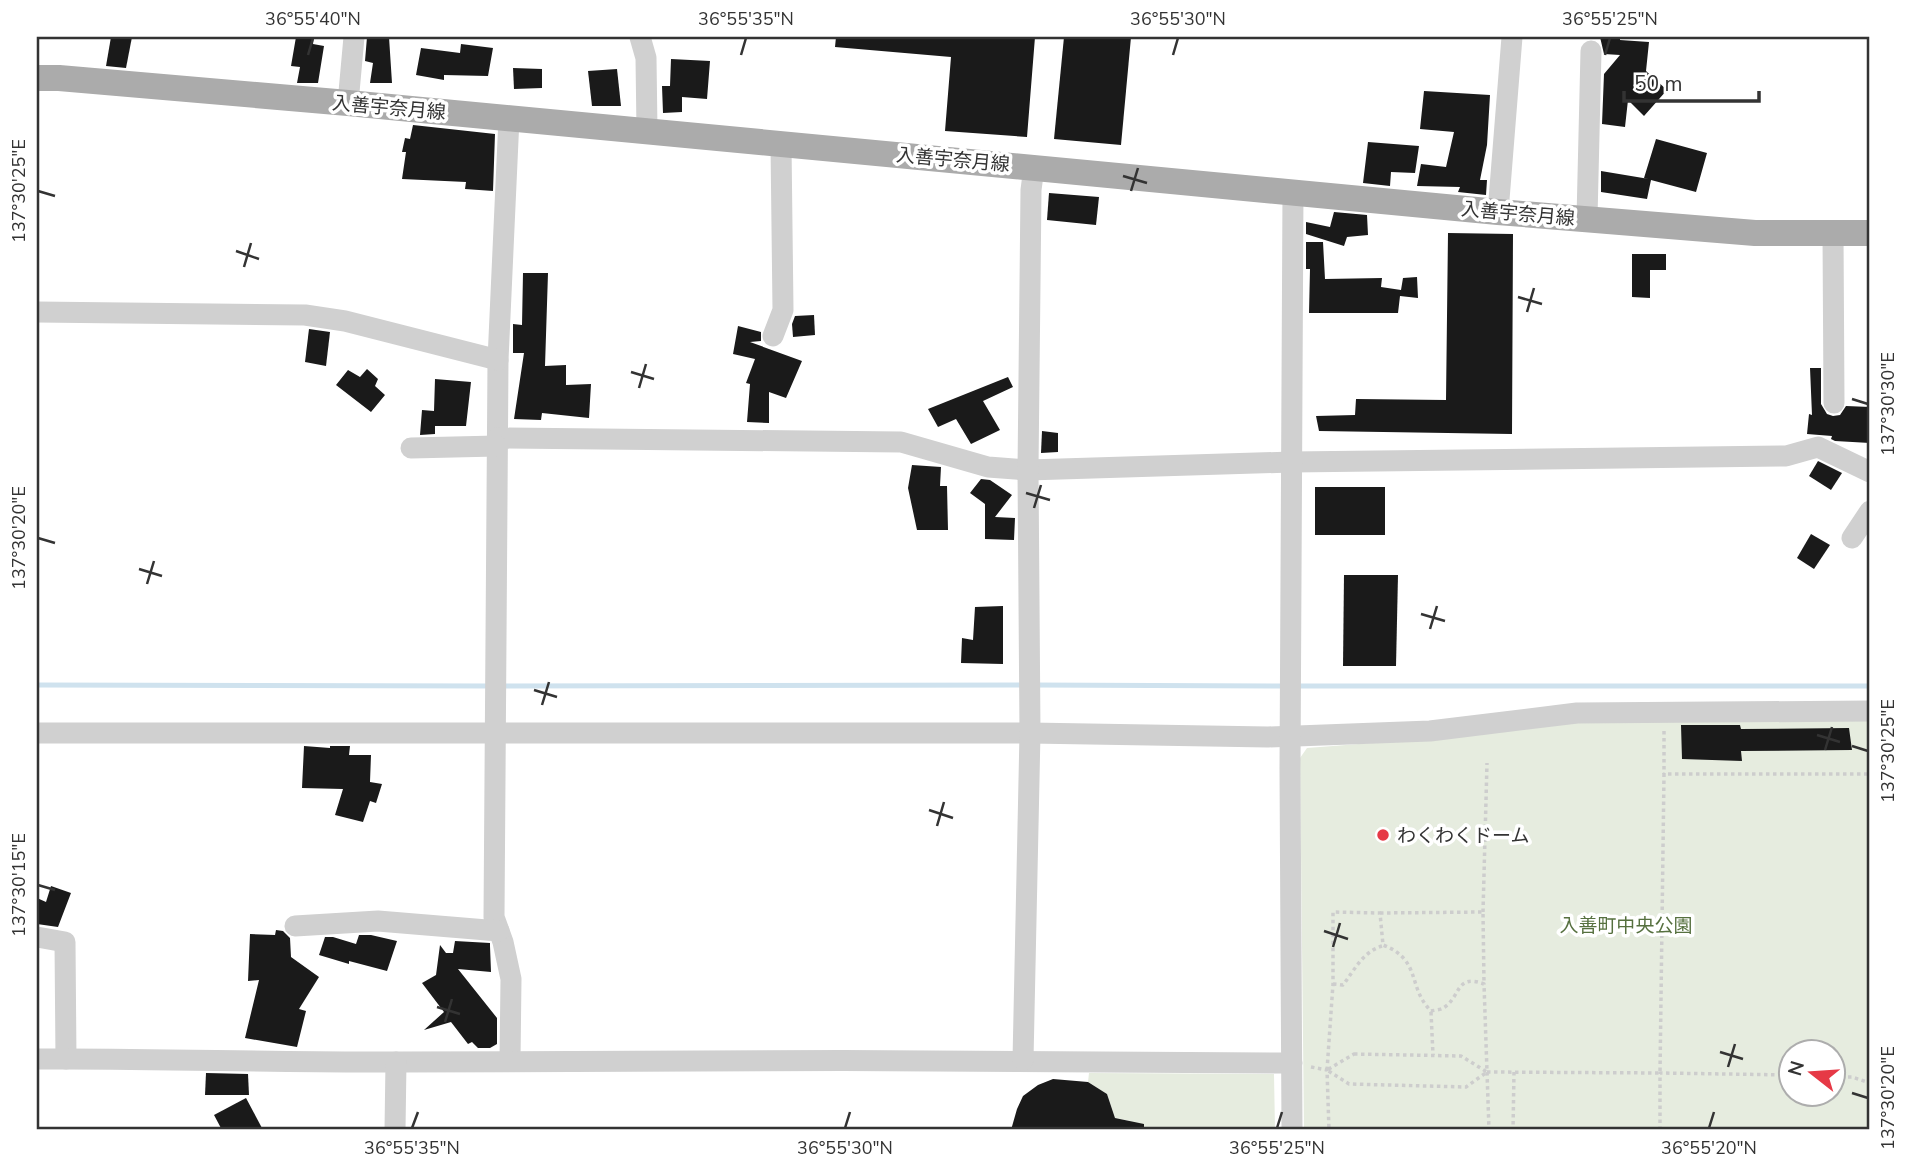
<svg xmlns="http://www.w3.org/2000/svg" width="1907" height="1167" font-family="'Nunito Sans','Noto Sans JP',sans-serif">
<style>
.green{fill:#e6ecdf;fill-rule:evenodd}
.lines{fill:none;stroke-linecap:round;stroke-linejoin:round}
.stream{stroke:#cfe2ee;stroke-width:5}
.building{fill:#1a1a1a}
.path{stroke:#cdcdcd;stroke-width:3.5;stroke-dasharray:3.5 3.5;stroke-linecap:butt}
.minor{stroke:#d0d0d0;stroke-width:21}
.major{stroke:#ababab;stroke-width:26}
.ticks{fill:none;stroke:#333;stroke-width:2.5}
.poi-dot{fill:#e63946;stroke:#fff;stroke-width:2.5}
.labels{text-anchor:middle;stroke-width:7;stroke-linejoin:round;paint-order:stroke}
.street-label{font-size:19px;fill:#333;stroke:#fff}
.poi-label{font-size:19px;fill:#333;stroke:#fff;text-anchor:start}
.park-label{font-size:19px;fill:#56703f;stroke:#fff}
.neatline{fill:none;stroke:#333;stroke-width:2.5}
.ticks-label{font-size:18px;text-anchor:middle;fill:#333}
</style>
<rect width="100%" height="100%" fill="#fff"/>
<g class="green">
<path d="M1870,717V1130H1304L1300,758L1307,748L1476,735L1578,721ZM1792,1052H1834V1094H1792Z"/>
<polygon points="1089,1073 1274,1074 1275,1130 1133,1130 1130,1121 1115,1118 1107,1094 1088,1082"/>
</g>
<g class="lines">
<g class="stream">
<polyline points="37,685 492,686"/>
<polyline points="1033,685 1286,686"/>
<polyline points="501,686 1024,685"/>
<polyline points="1296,686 1870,686"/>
</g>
</g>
<g class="building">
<polygon points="111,37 132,37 126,68 106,66"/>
<polygon points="296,37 314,37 313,44 324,46 318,83 297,83 300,67 291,66"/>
<polygon points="367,37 389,37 392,83 370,83 373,63 365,61"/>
<polygon points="836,37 1035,37 1027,137 945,131 951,57 835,47"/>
<polygon points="1064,37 1131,37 1121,145 1054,139"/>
<polygon points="1600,37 1620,37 1620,40 1649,42 1646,71 1667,90 1644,116 1628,100 1625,127 1602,124 1604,74 1620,55 1604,54"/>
<polygon points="461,44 493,48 488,76 444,75 444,80 416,75 421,48 460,53"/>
<polygon points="671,59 710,61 707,99 682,97 682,112 663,113 662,86 670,86"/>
<polygon points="513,68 542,69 542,88 514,89"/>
<polygon points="617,69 621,106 592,106 588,71"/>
<polygon points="1424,91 1490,95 1487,145 1480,180 1487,180 1486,195 1458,192 1460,187 1417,186 1421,164 1446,167 1454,132 1420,129"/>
<polygon points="413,125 495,134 493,191 465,189 466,182 402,179 406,152 402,152 405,138 410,139"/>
<polygon points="1656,139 1707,153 1696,192 1651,180 1647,199 1601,192 1601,171 1649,179 1644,178"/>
<polygon points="1368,142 1419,146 1415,173 1391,172 1390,186 1363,183"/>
<polygon points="1049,193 1099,197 1096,225 1047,220"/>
<polygon points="1334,212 1367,215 1368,235 1347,237 1344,246 1306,234 1306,222 1330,227"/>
<polygon points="1448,233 1513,234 1512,434 1319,431 1316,416 1355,415 1356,399 1446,400"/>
<polygon points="1306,242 1323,242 1325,279 1382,278 1381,287 1401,290 1403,278 1417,277 1418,298 1400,296 1398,313 1309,313 1310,269 1306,269"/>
<polygon points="1632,254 1666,254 1666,270 1650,270 1650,298 1632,297"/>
<polygon points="523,273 548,273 545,366 566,365 566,385 591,384 589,418 542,413 541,420 514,419 524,353 513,353 513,324 522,325"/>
<polygon points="814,315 815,335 793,337 792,324 795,316"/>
<polygon points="738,326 761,332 761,341 750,342 802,361 786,398 769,392 769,423 747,422 750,384 746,383 755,359 733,354"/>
<polygon points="309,329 330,332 326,366 305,362"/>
<polygon points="1810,368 1821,368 1821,404 1827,414 1833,416 1840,415 1846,406 1870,407 1870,443 1835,441 1831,439 1832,436 1807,434 1809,414 1812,415"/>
<polygon points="367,369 378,379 375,386 385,395 371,412 336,385 348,370 360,377"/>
<polygon points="1008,377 1013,387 983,401 1000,430 971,444 956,419 938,427 928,409"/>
<polygon points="435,379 471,382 466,426 435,426 435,434 420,435 422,410 434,411"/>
<polygon points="1042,431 1058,433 1058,452 1041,453"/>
<polygon points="1818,461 1842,473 1831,490 1809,476"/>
<polygon points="912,465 941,467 940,486 947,486 948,530 917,530 908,488"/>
<polygon points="981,479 990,480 1012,495 995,517 1015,518 1014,540 985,539 985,504 970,493"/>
<rect x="1315" y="487" width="70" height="48"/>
<polygon points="1811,534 1830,545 1814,569 1797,558"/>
<polygon points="1344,575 1398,575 1396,666 1343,666"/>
<polygon points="1003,606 1003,664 961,663 962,638 973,640 975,607"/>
<polygon points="1681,725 1740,725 1741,729 1849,728 1852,750 1741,751 1742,761 1682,759"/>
<polygon points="304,746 330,748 330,746 350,746 349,755 371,755 370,782 382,784 376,803 370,801 363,822 335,815 343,789 302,788"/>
<polygon points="51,886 71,893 58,927 37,924 37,898 46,902"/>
<polygon points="276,930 283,931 290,938 291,957 319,977 299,1009 306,1011 297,1047 245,1038 259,980 248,981 250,934 275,935"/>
<polygon points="359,935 371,935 397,941 387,971 349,961 349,964 319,955 325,937 333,937 356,944"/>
<polygon points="455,941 490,943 490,946 491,972 458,969 497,1018 497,1044 490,1048 478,1048 472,1042 468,1044 451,1022 424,1030 444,1012 422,983 436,975 440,945 446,953 453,953"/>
<polygon points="206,1073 248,1074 249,1095 205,1095"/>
<polygon points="1053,1079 1088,1082 1107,1094 1115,1118 1144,1124 1144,1130 1011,1130 1017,1109 1023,1096 1038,1085"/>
<polygon points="246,1098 263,1130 222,1130 214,1115"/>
</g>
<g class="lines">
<g class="path">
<polyline points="1664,731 1664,774"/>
<polyline points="1483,912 1487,763"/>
<polyline points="1380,913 1483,912 1484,984"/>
<path d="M1333,984L1343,985C1355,969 1363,952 1382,946"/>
<polyline points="1431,1012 1433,1055"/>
<polygon points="1354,1054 1461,1056 1487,1072 1466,1087 1349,1084 1327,1070"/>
<polyline points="1311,1067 1327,1070 1329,1130"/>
<path d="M1327,1070L1333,984V912L1380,913L1383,945C1422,960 1407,987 1431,1011C1435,1010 1440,1010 1443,1008C1461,998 1455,973 1484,984L1489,1130"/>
<polyline points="1487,1072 1660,1073 1664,774 1870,774"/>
<polyline points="1514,1072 1513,1130 1540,1130"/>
<polyline points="1834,1077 1852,1077 1870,1083"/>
<polyline points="1660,1130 1660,1073 1792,1075"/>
</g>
<g class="minor">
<polyline points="640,37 646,58 647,131"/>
<polyline points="348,103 354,37"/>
<polyline points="509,118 498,360 494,917 503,942 511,979 510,1060"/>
<polyline points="1498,212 1512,37"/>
<polyline points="1587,218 1591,51"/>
<polyline points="1833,233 1834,403"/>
<polyline points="37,312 305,315 345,321 498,360"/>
<polyline points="773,336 783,310 781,144"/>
<polyline points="497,438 901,442 988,467 1028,470 1291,462 1786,456 1818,447 1870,472"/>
<polyline points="411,448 497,446"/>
<polyline points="1852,538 1870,511"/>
<polyline points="37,733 1030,733 1268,737 1430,731 1577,713 1870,711"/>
<polyline points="295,926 378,921 499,931"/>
<polyline points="37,937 65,942 66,1059"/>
<path d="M37,1059C157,1058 276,1063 396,1062C695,1060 993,1060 1292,1063"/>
<polyline points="1023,1060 1030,733 1028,470 1031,190 1034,167"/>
<polyline points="395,1130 396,1062"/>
<polyline points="1292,1130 1290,769 1293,191"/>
</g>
<polyline class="major" points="37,78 59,78 348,103 1498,212 1755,233 1870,233"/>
</g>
<path class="ticks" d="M308,55L313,38M741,55L746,38M1173,55L1178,38M1605,55L1610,38M1123,176L1147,183M38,191L55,196M1131,191L1138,168M236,251L259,259M244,267L251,243M1518,297L1542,304M1527,312L1534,288M631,372L654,379M639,388L646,364M1852,399L1868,404M1026,493L1050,500M1034,508L1041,485M38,538L55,543M139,569L162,576M147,584L154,561M1421,614L1445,621M1430,629L1437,606M534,690L557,697M542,705L549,682M1817,735L1840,742M1852,746L1868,751M1825,750L1832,727M929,810L953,818M937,826L944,802M38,885L55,890M1324,931L1348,939M1333,947L1340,923M437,1007L460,1014M445,1022L452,999M1720,1052L1743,1059M1728,1067L1735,1044M1852,1093L1868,1098M412,1128L418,1112M845,1128L850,1112M1277,1128L1282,1112M1709,1128L1714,1112"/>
<circle class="poi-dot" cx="1383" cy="835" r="7"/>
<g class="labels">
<g class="street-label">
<text transform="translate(389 107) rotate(5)" y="7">入善宇奈月線</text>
<text transform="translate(953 159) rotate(5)" y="7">入善宇奈月線</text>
<text transform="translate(1518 213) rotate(5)" y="7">入善宇奈月線</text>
</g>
<g class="poi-label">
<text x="1397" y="842">わくわくドーム</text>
</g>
<g class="park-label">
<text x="1626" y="932">入善町中央公園</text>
</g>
</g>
<rect width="1907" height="1167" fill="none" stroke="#ffffff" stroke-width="77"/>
<g transform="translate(1812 1073) rotate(287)"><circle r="33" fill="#ffffff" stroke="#adadad" stroke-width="2"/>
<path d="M0-5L12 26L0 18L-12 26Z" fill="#e63946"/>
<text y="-10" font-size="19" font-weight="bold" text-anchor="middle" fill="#333333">N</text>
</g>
<path d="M1624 91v10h135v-10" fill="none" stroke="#333333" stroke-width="3.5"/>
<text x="1634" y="91" font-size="21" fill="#333333" stroke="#ffffff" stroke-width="5" paint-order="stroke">50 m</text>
<rect x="38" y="38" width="1830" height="1090" class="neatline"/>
<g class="ticks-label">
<text x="313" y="25">36°55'40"N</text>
<text x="746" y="25">36°55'35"N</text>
<text x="1178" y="25">36°55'30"N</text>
<text x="1610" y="25">36°55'25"N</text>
<text transform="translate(19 191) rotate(-90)" y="6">137°30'25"E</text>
<text transform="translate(1888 404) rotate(-90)" y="6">137°30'30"E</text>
<text transform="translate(19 538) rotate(-90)" y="6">137°30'20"E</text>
<text transform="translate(1888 751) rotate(-90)" y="6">137°30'25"E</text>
<text transform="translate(19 885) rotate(-90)" y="6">137°30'15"E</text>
<text transform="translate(1888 1098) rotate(-90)" y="6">137°30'20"E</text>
<text x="412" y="1154">36°55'35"N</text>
<text x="845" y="1154">36°55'30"N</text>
<text x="1277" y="1154">36°55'25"N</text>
<text x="1709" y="1154">36°55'20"N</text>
</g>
</svg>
